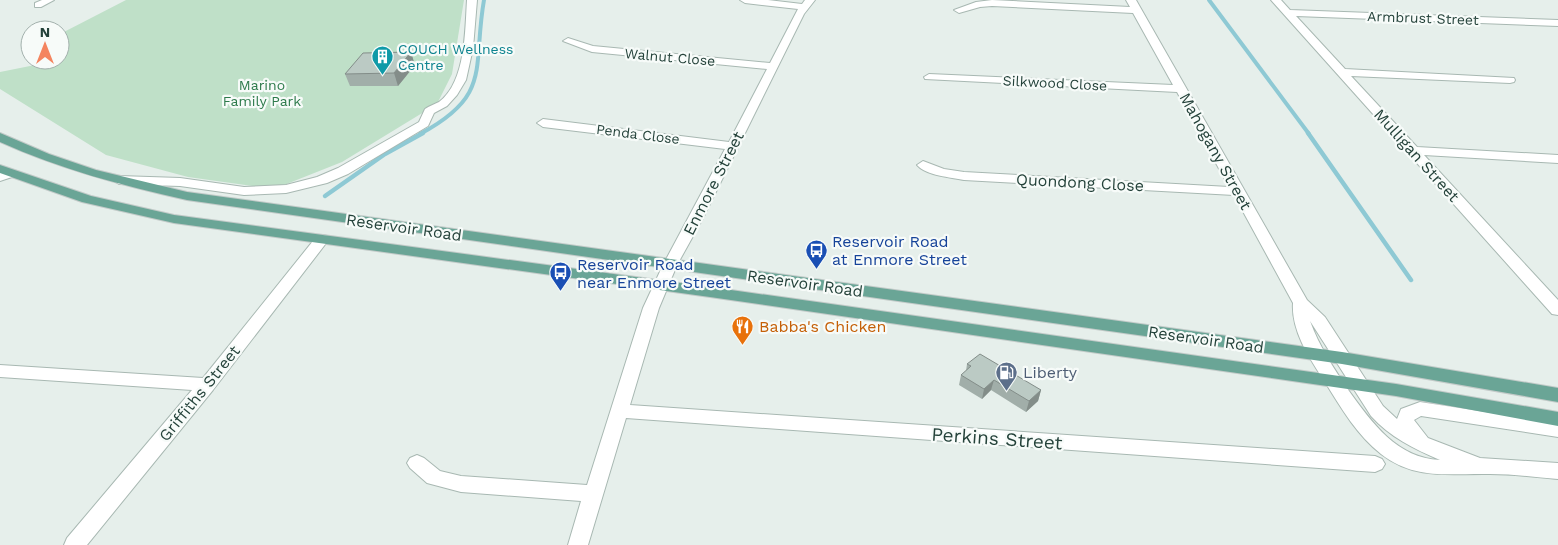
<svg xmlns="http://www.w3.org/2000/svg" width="1558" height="545" font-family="'Work Sans',sans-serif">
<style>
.green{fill:#bfe0c8}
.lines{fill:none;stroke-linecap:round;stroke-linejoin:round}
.stream-far1{stroke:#8ec9d4;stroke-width:4}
.stream{stroke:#8ec9d4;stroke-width:4.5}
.minor-casing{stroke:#a8b8b2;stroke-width:2}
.primary-casing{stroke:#c2cac8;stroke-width:2}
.minor{fill:#fff;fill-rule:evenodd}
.primary{fill:#6aa596;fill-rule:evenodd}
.wall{fill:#a1aea9}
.shaded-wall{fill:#838d89}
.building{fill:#bbcac4;stroke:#838d89}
.labels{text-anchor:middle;stroke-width:4.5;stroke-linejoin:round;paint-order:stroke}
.far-street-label{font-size:14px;fill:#24423a;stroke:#f7fbf9}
.far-culture-label{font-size:14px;fill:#0d838f;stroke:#f7fbf9;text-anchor:start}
.far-park-label{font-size:14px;fill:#2d7a4b;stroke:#f7fbf9}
.street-label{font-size:16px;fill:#24423a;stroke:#f7fbf9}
.transit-label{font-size:16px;fill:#164399;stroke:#f7fbf9;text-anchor:start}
.food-label{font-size:16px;fill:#c56008;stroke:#f7fbf9;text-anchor:start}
.service-label{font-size:16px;fill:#4e5e75;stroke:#f7fbf9;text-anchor:start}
.near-street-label{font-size:19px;fill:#24423a;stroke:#f7fbf9}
</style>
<rect width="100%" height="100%" fill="#e6efeb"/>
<polygon class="green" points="126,0 464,0 452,74 437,104 342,162 274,189 188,177 106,155 0,89 0,72 60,60 60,34"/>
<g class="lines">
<g class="stream-far1">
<polyline points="1209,0 1309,134"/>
<path d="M420,134C493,95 472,68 484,0"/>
</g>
<g class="stream">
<polyline points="1308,133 1411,280"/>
<polyline points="325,196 385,154 423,133"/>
</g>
<defs>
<g id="minor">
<polygon points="42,0 54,0 41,7 35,7 35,3"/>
<path d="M467,0H477L473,48L466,80L457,95L447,106L434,113L428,126L348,174L327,183L286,193L244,195L180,186L119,184L113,180L119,176L180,178L244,187L286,185L317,177L338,168L419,122L425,109C429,106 435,104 439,102C466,82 465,30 467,0Z"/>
<polygon points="740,0 768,0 802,4 805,0 815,0 804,14 702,220 677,265 659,308 630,405 1375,456 1382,459 1385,464 1382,469 1375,472 626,418 588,545 568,545 581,501 461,492 427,483 410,468 407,463 410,458 417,455 424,458 440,471 461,476 587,485 643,308 663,265 725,149 543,127 537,123 543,119 729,142 767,69 592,52 563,41 568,38 593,46 770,63 798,9 745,3"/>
<path d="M992,0L1130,7L1126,0H1136L1307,300L1325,317L1383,406L1397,419L1401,409L1420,402L1558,423V437L1421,416L1414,420L1428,438L1480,458L1558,463V479C1535,477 1513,474 1490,474C1450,473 1416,481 1381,454C1357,435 1341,408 1325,382C1310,359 1291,331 1293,303L1234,195L964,180C950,177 927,176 917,165L923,161L944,169L964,172L1229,187L1177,92L925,79L924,77L929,74L1173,85L1133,13L992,6L980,7L959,13L954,10L976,2ZM1310,321L1371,416C1390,437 1414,449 1440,460C1397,458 1372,423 1349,391C1334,369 1319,346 1310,321Z"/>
<polygon points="1271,0 1281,0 1290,10 1558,20 1558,26 1296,16 1345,69 1514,78 1515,80 1514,82 1510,83 1351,76 1417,147 1558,155 1558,163 1424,155 1558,300 1558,315 1552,314"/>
<polygon points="10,169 16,173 15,176 0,181 0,172"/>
<polygon points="322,235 327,236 329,239 327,242 213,390 87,545 64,545 67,538 192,390 0,377 0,365 203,378 317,236"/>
</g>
<g id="primary">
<path d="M0,133L49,154L96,170L187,192L1342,352L1558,388V402L1342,364L187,200C123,186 60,169 0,142Z"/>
<polygon points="0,165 91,196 174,215 710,287 1396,384 1558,412 1558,426 1396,396 710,297 174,223 82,202 0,173"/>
</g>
</defs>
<use href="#minor" class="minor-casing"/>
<use href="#primary" class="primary-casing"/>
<use href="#minor" class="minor"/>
<use href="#primary" class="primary"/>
</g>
<g class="wall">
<polygon points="415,65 398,86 350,86 345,74"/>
<polygon points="967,364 1041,390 1038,401 1026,412 991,390 982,399 959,385 961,375 966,371"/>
</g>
<g class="shaded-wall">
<polygon points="411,52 415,65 398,86 394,73"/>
<polygon points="994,380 991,390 982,399 984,389"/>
<polygon points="1041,390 1038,401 1026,412 1029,401"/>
</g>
<g class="building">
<polygon points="411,52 394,73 345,74 363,53"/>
<polygon points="980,354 1041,390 1029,401 994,380 984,389 961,375 971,366 967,364"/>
</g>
<defs>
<symbol id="building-pin" viewBox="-11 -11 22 30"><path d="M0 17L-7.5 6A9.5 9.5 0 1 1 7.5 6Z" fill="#0f9aa8" stroke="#f7fbf9"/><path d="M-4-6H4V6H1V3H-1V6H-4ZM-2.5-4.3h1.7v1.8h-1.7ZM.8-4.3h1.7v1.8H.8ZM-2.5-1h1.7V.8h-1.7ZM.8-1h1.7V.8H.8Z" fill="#fff"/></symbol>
<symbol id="bus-pin" viewBox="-11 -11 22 30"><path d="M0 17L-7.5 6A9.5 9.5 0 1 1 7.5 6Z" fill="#1a4fb4" stroke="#f7fbf9"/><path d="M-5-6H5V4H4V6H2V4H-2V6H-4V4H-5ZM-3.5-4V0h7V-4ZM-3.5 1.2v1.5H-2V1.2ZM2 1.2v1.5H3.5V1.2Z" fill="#fff"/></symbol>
<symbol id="restaurant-pin" viewBox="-11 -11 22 30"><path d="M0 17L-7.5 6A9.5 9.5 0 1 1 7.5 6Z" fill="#e8710a" stroke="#f7fbf9"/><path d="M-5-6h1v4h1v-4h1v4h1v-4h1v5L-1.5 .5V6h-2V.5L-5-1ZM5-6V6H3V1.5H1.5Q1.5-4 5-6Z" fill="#fff"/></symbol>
<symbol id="fuel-pin" viewBox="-11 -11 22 30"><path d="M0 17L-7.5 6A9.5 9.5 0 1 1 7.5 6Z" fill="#5c6f8a" stroke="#f7fbf9"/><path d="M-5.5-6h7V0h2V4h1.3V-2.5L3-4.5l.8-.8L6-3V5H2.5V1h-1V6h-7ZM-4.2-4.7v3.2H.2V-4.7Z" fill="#fff"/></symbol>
</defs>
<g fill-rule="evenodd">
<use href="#building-pin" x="370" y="44" width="25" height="34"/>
<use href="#bus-pin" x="804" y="238" width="25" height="34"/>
<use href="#bus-pin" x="548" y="260" width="25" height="34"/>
<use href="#restaurant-pin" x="730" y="314" width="25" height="34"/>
<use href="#fuel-pin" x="994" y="360" width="25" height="34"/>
</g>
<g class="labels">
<g class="far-street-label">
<text transform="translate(1423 18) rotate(2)" y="5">Armbrust Street</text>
<text transform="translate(670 57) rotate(5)" y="5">Walnut Close</text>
<text transform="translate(1055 83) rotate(3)" y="5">Silkwood Close</text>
<text transform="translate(638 134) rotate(7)" y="5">Penda Close</text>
</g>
<g class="far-culture-label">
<text x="398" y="54">COUCH Wellness<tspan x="398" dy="16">Centre</tspan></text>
</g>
<g class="far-park-label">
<text x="262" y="90">Marino<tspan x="262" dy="16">Family Park</tspan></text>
</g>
<g class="street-label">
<text transform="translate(1216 151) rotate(61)" y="6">Mahogany Street</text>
<text transform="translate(1417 155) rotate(48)" y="6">Mulligan Street</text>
<text transform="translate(1080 182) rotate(3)" y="6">Quondong Close</text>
<text transform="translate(713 183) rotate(-63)" y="6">Enmore Street</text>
<text transform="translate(404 227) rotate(8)" y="6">Reservoir Road</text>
<text transform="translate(805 283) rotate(8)" y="6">Reservoir Road</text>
<text transform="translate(1206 339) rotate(8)" y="6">Reservoir Road</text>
<text transform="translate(199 393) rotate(-51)" y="6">Griffiths Street</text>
</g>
<g class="transit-label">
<text x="832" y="247">Reservoir Road<tspan x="832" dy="18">at Enmore Street</tspan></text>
<text x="577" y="270">Reservoir Road<tspan x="577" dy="18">near Enmore Street</tspan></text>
</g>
<g class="food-label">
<text x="759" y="332">Babba's Chicken</text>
</g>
<g class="service-label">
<text x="1023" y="378">Liberty</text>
</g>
<g class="near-street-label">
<text transform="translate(997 438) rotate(4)" y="7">Perkins Street</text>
</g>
</g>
<g transform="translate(45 45)"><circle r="24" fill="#f7fbf9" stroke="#a3b1ad"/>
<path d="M0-4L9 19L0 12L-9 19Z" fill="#f4845f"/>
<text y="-8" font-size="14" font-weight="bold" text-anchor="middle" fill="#24423a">N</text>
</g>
</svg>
